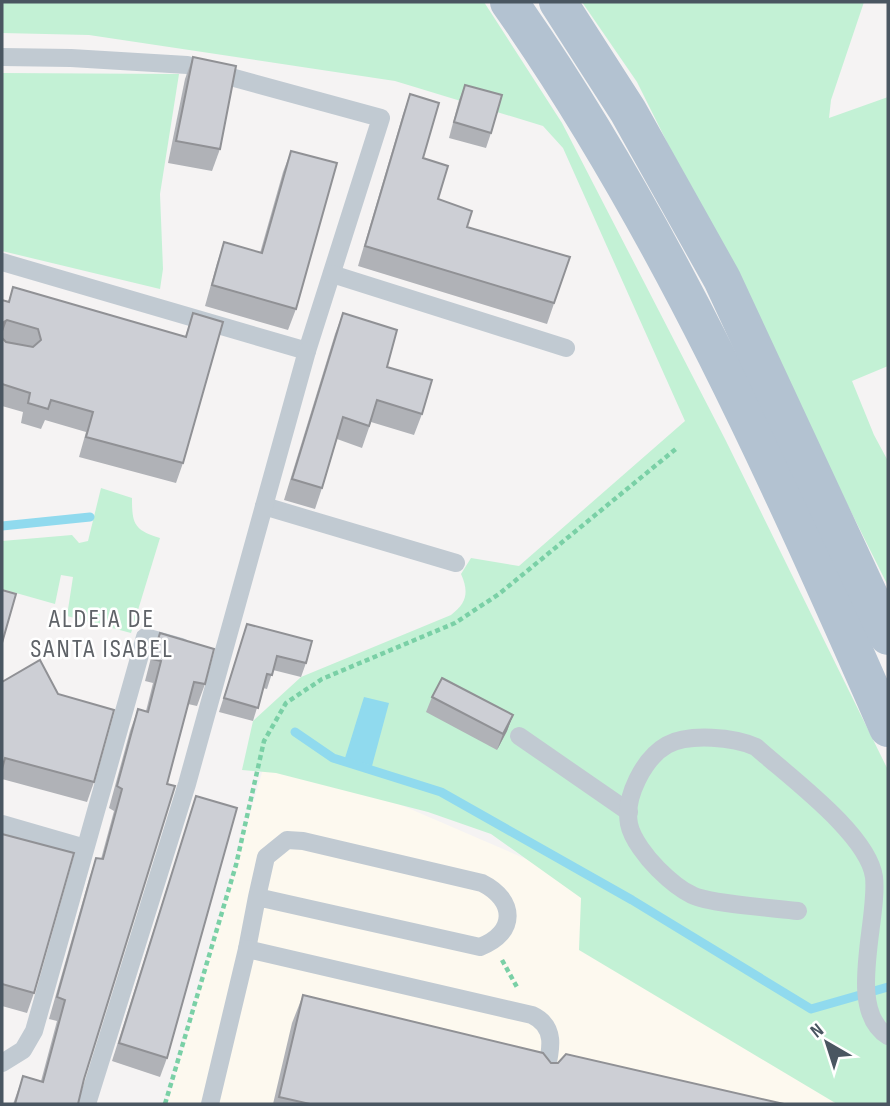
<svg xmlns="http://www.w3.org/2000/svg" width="890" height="1106" font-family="'Sofia Sans Condensed',sans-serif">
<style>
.commercial{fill:#fdf9ef}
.green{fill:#c3f1d5}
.water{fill:#90daee}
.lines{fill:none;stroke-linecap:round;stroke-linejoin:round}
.stream{stroke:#90daee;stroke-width:9}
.path{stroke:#7ad0a6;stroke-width:4.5;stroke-dasharray:5 3.5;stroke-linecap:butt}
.service{stroke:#c1cad2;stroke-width:18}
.primary{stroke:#b3c2d1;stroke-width:38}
.wall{fill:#b0b2b7}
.shaded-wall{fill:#909195}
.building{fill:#cdcfd5;stroke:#909195;stroke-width:2}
.labels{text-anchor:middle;stroke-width:5;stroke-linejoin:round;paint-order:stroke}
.neighbourhood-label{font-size:26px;letter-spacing:2px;fill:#5f6368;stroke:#fff}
</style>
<rect width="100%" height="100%" fill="#f5f3f3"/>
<polygon class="commercial" points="269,748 598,890 888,1094 888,1104 167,1104"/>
<g class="green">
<path d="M2,2H484L562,123L725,439L888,770V1104H837L579,950L581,898L491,834L428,812L276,773L242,770L253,721L301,677L451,615C467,603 469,592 461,574L471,558L519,566L685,421L563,148L543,126L395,81L89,35L2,33Z"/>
<polygon points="582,2 864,2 831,100 829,118 888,97 888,366 852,381 874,435 888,461 888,586 637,82"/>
<polygon points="2,73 179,74 160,194 163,269 160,289 2,251"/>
<path d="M101,488L132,498C132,524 134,530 160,538L131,633L67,616L73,577L61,575L55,604L2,589V541L72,535L79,543L88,541Z"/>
</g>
<polygon class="water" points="364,697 389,703 372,766 345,758"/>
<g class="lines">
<g class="stream">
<polyline points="2,526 90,517"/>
<polyline points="295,732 333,758 441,792 632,900 811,1009 888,987"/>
</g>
<g class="path">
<polyline points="502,960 518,989"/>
<polyline points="165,1104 236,865 264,741 286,703 322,679 455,623 499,594 677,448"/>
</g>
<g class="service">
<polyline points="2,57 71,58 187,65 381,118 307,351 2,262"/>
<polyline points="332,274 566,348"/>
<polyline points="264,506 456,563"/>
<polyline points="519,736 629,812"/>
<polyline points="2,824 85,848"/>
<path d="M798,911C774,908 710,904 692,895C679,889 668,879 658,869C647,858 632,839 629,824C624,797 644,758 667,745C689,733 734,737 756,747C788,776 868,834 874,877C879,920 845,1010 888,1036"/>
<path d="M247,949L257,897L480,947C517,933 516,900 482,883L303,841L287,840L266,857L257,897"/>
<polyline points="2,1063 23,1050 34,1031 145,637 181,647"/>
<polyline points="87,1104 187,784 307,351"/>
<path d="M210,1104L247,949L532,1015C560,1028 549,1056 544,1081"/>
</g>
<g class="primary">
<path d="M509,2C665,224 779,480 888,728"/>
<polyline points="558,2 628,111 722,279 888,636"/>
</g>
</g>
<g class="wall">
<polygon points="193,57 220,149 212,171 168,163 185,79"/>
<polygon points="465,85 491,133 486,148 449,138 459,100"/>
<polygon points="410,94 423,158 438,199 467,227 570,257 547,324 358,266 403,114"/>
<polygon points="291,151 296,309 288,330 205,306 217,263 224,242 260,253 283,172"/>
<polygon points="13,287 185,337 193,313 183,463 176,483 79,457 86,432 45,420 41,429 21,423 23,412 2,406 2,300 8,302"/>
<polygon points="343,313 387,367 422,414 414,435 371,422 362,448 337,439 322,488 315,509 284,500 335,334"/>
<polygon points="247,624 306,663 301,677 273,670 267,689 263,688 253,721 219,712"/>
<polygon points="160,633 205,684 197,706 188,704 84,1079 78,1104 13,1104 23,1076 41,1081 57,1021 49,1019 89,879 96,858 101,859 114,811 109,808 130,731 138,709 146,711 153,683 145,681 152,654"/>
<polygon points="2,682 94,782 87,802 2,779"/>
<polygon points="432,697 513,715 507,731 497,750 426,712"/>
<polygon points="196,796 167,1058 160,1077 112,1061"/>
<polygon points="2,834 34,993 27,1013 2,1006"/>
<polygon points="303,995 551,1063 784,1104 273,1104 292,1023"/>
</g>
<g class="shaded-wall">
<polygon points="7,320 2,334 2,323"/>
<polygon points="513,715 507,731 497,750 503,734"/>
</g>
<g class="building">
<polygon points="193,57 236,66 220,149 176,141"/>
<polygon points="465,85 502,95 491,133 454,122"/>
<polygon points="410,94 439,103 423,158 448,166 438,199 472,211 467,227 570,257 554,303 365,246"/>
<polygon points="291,151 337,163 296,309 212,285 224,242 262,253"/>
<polygon points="13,287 186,337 193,313 223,322 183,463 86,437 93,412 51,400 48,409 28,403 30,393 2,384 2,338 6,342 33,347 41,340 38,329 7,320 2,323 2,300 9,302"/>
<polygon points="343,313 397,330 387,367 432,380 422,414 377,400 369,426 343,417 322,488 292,479"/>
<polygon points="2,590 16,594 2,643"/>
<polygon points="247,624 312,641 306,663 277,656 272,675 267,674 258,708 224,698"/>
<polygon points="160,633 214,649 205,684 194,682 167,784 175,786 84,1079 78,1104 15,1104 23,1076 43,1082 65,1000 57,997 96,858 103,859 122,789 117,786 138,709 148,712 161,661 152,659"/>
<polygon points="40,660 58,694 114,710 94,782 5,758 2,769 2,682"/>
<polygon points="442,678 513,715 503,734 432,697"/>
<polygon points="196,796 237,808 167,1058 119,1043"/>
<polygon points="2,834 74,853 34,993 2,984"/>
<polygon points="303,995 543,1053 551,1063 558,1063 566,1054 784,1104 310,1104 279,1097"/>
</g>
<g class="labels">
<g class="neighbourhood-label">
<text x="102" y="627">ALDEIA DE<tspan x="102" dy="30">SANTA ISABEL</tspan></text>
</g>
</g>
<rect width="890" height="1106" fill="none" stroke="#4a5661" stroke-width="7"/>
<g transform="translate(827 1043) rotate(321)" stroke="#ffffff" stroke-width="5" paint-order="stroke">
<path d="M0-5L12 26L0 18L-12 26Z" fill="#4a5661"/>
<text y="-10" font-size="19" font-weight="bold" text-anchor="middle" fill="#4a5661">N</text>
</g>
</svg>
